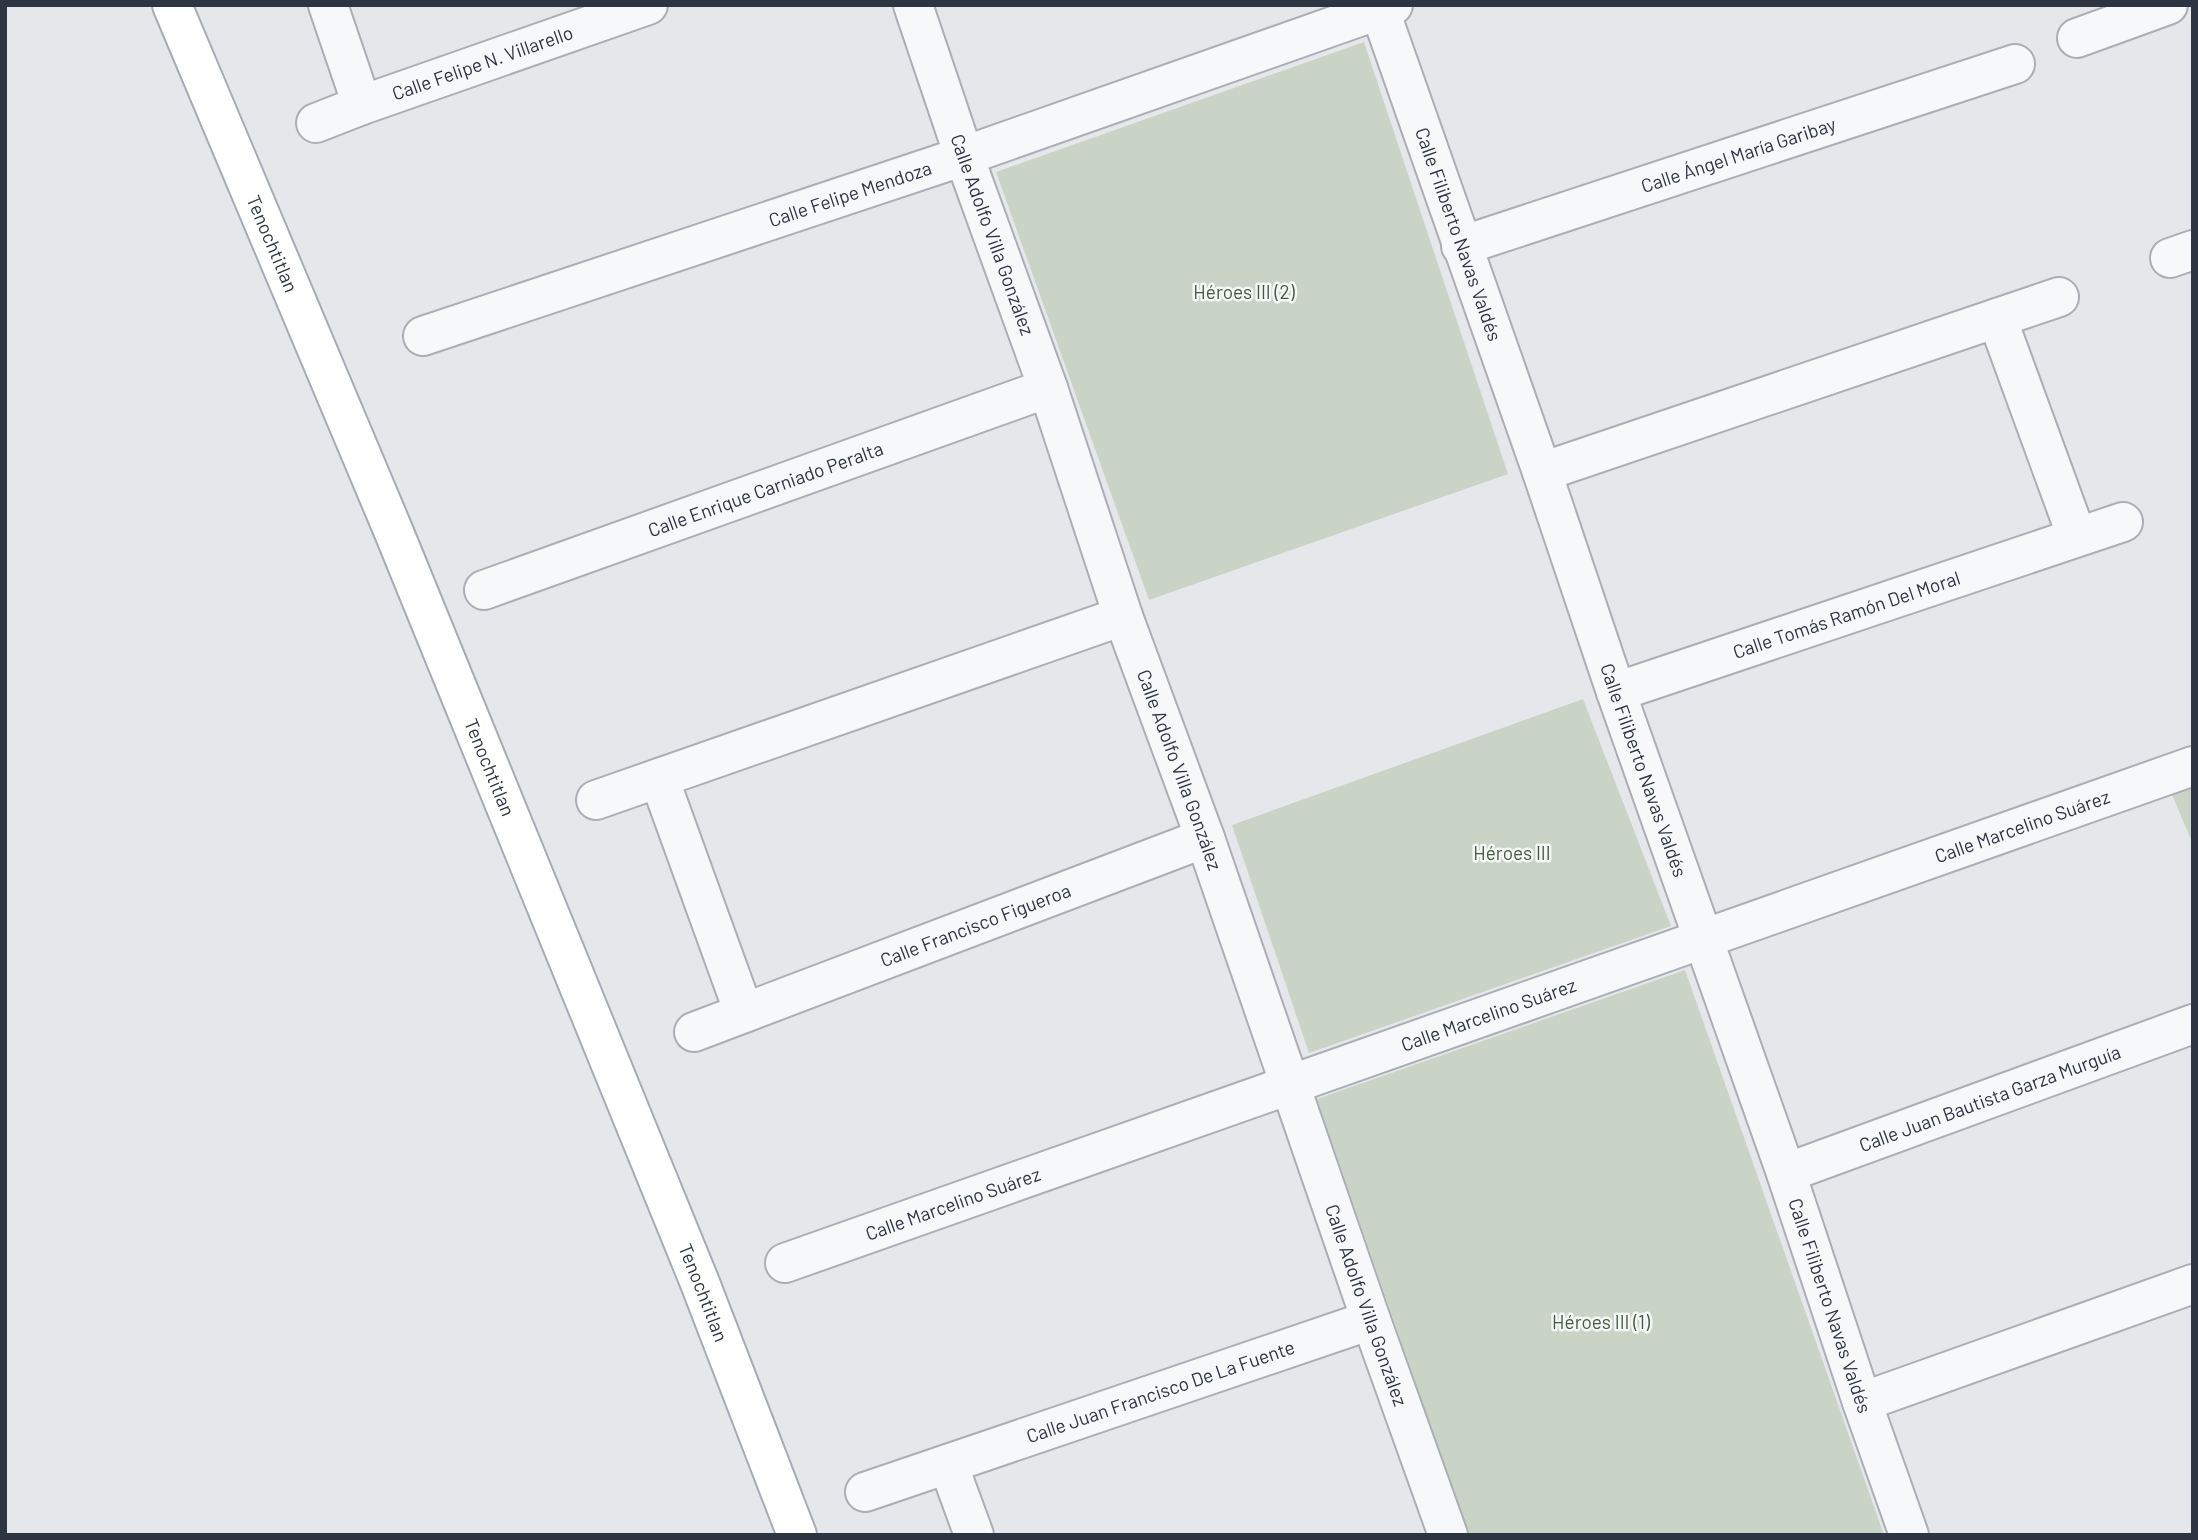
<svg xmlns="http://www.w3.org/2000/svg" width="2198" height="1540" font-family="Barlow,sans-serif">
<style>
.green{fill:#cad4c6}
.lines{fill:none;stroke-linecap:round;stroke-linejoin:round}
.minor-casing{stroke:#aaaeb5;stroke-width:42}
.major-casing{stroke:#a5acb6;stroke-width:42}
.minor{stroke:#f7f8fa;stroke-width:38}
.major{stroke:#fff;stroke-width:38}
.labels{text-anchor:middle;stroke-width:5;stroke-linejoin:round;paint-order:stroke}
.street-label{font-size:19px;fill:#2d3543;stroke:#f4f6f8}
.park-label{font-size:19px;fill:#425d3c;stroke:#f4f6f8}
</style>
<rect width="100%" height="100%" fill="#e5e7eb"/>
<g class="green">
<polygon points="1364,42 1508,474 1149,600 996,172"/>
<polygon points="1583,699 1671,926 1309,1053 1232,825"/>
<polygon points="2193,766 2193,844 2164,776"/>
<polygon points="1685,970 1884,1535 1468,1535 1317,1099"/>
</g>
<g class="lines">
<defs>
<g id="minor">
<polyline points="328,5 362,105"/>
<path id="s1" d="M913,5L964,156L1048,388L1123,616L1205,838L1371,1320L1448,1535"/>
<path id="s2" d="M1378,5L1542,472L1616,692L1786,1173L1862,1402L1909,1535"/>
<polyline points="2077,38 2168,5"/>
<path id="s3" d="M316,123L362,105L648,5"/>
<path id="s4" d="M1461,246L2015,64"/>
<polyline points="2170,258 2193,250"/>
<polyline points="1997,318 2077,537"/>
<path id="s5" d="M423,336L964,156L1393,5"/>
<polyline points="1542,472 2059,297"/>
<path id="s6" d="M484,590L1048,388"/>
<path id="s7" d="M1616,692L2123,522"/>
<polyline points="659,778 744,1013"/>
<polyline points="596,800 1123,616"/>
<path id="s8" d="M694,1032L1205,838"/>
<path id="s9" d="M1786,1173L2193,1024"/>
<path id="s10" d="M785,1263L2193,766"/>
<polyline points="1862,1402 2193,1284"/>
<polyline points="948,1464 974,1535"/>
<path id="s11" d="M865,1492L1371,1320"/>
</g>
<g id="major">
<path id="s12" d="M172,5L393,530L700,1283L797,1535"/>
</g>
</defs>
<use href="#minor" class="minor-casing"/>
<use href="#major" class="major-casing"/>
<use href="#minor" class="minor"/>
<use href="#major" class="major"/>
</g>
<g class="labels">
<g class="street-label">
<text dy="7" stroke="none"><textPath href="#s3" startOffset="177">Calle Felipe N. Villarello</textPath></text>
<text dy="7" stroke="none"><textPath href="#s4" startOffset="292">Calle Ángel María Garibay</textPath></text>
<text dy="7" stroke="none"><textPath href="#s5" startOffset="450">Calle Felipe Mendoza</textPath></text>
<text dy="7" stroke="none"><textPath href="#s2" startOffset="243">Calle Filiberto Navas Valdés</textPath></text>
<text dy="7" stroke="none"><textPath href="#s1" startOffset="243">Calle Adolfo Villa González</textPath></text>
<text dy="7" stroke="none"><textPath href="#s12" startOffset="259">Tenochtitlan</textPath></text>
<text dy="7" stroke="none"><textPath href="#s6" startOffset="299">Calle Enrique Carniado Peralta</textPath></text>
<text dy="7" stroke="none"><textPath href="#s7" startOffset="243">Calle Tomás Ramón Del Moral</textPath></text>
<text dy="7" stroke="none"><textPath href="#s12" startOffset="826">Tenochtitlan</textPath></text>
<text dy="7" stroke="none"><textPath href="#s1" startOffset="810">Calle Adolfo Villa González</textPath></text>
<text dy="7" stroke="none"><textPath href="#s2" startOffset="810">Calle Filiberto Navas Valdés</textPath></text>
<text dy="7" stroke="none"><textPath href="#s10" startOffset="1312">Calle Marcelino Suárez</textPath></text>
<text dy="7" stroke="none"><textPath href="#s8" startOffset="301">Calle Francisco Figueroa</textPath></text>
<text dy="7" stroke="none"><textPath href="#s10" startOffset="746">Calle Marcelino Suárez</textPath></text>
<text dy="7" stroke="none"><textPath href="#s9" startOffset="217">Calle Juan Bautista Garza Murguía</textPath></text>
<text dy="7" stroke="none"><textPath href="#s10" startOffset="178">Calle Marcelino Suárez</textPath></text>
<text dy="7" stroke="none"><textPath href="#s12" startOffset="1393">Tenochtitlan</textPath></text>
<text dy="7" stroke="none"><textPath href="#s2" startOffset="1377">Calle Filiberto Navas Valdés</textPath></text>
<text dy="7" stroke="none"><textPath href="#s1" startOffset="1377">Calle Adolfo Villa González</textPath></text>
<text dy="7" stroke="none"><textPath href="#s11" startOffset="312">Calle Juan Francisco De La Fuente</textPath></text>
</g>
<g class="park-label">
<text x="1244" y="299">Héroes III (2)</text>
<text x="1512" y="860">Héroes III</text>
<text x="1601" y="1329">Héroes III (1)</text>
</g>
</g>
<rect width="2198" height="1540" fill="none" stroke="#2d3543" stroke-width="14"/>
</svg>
